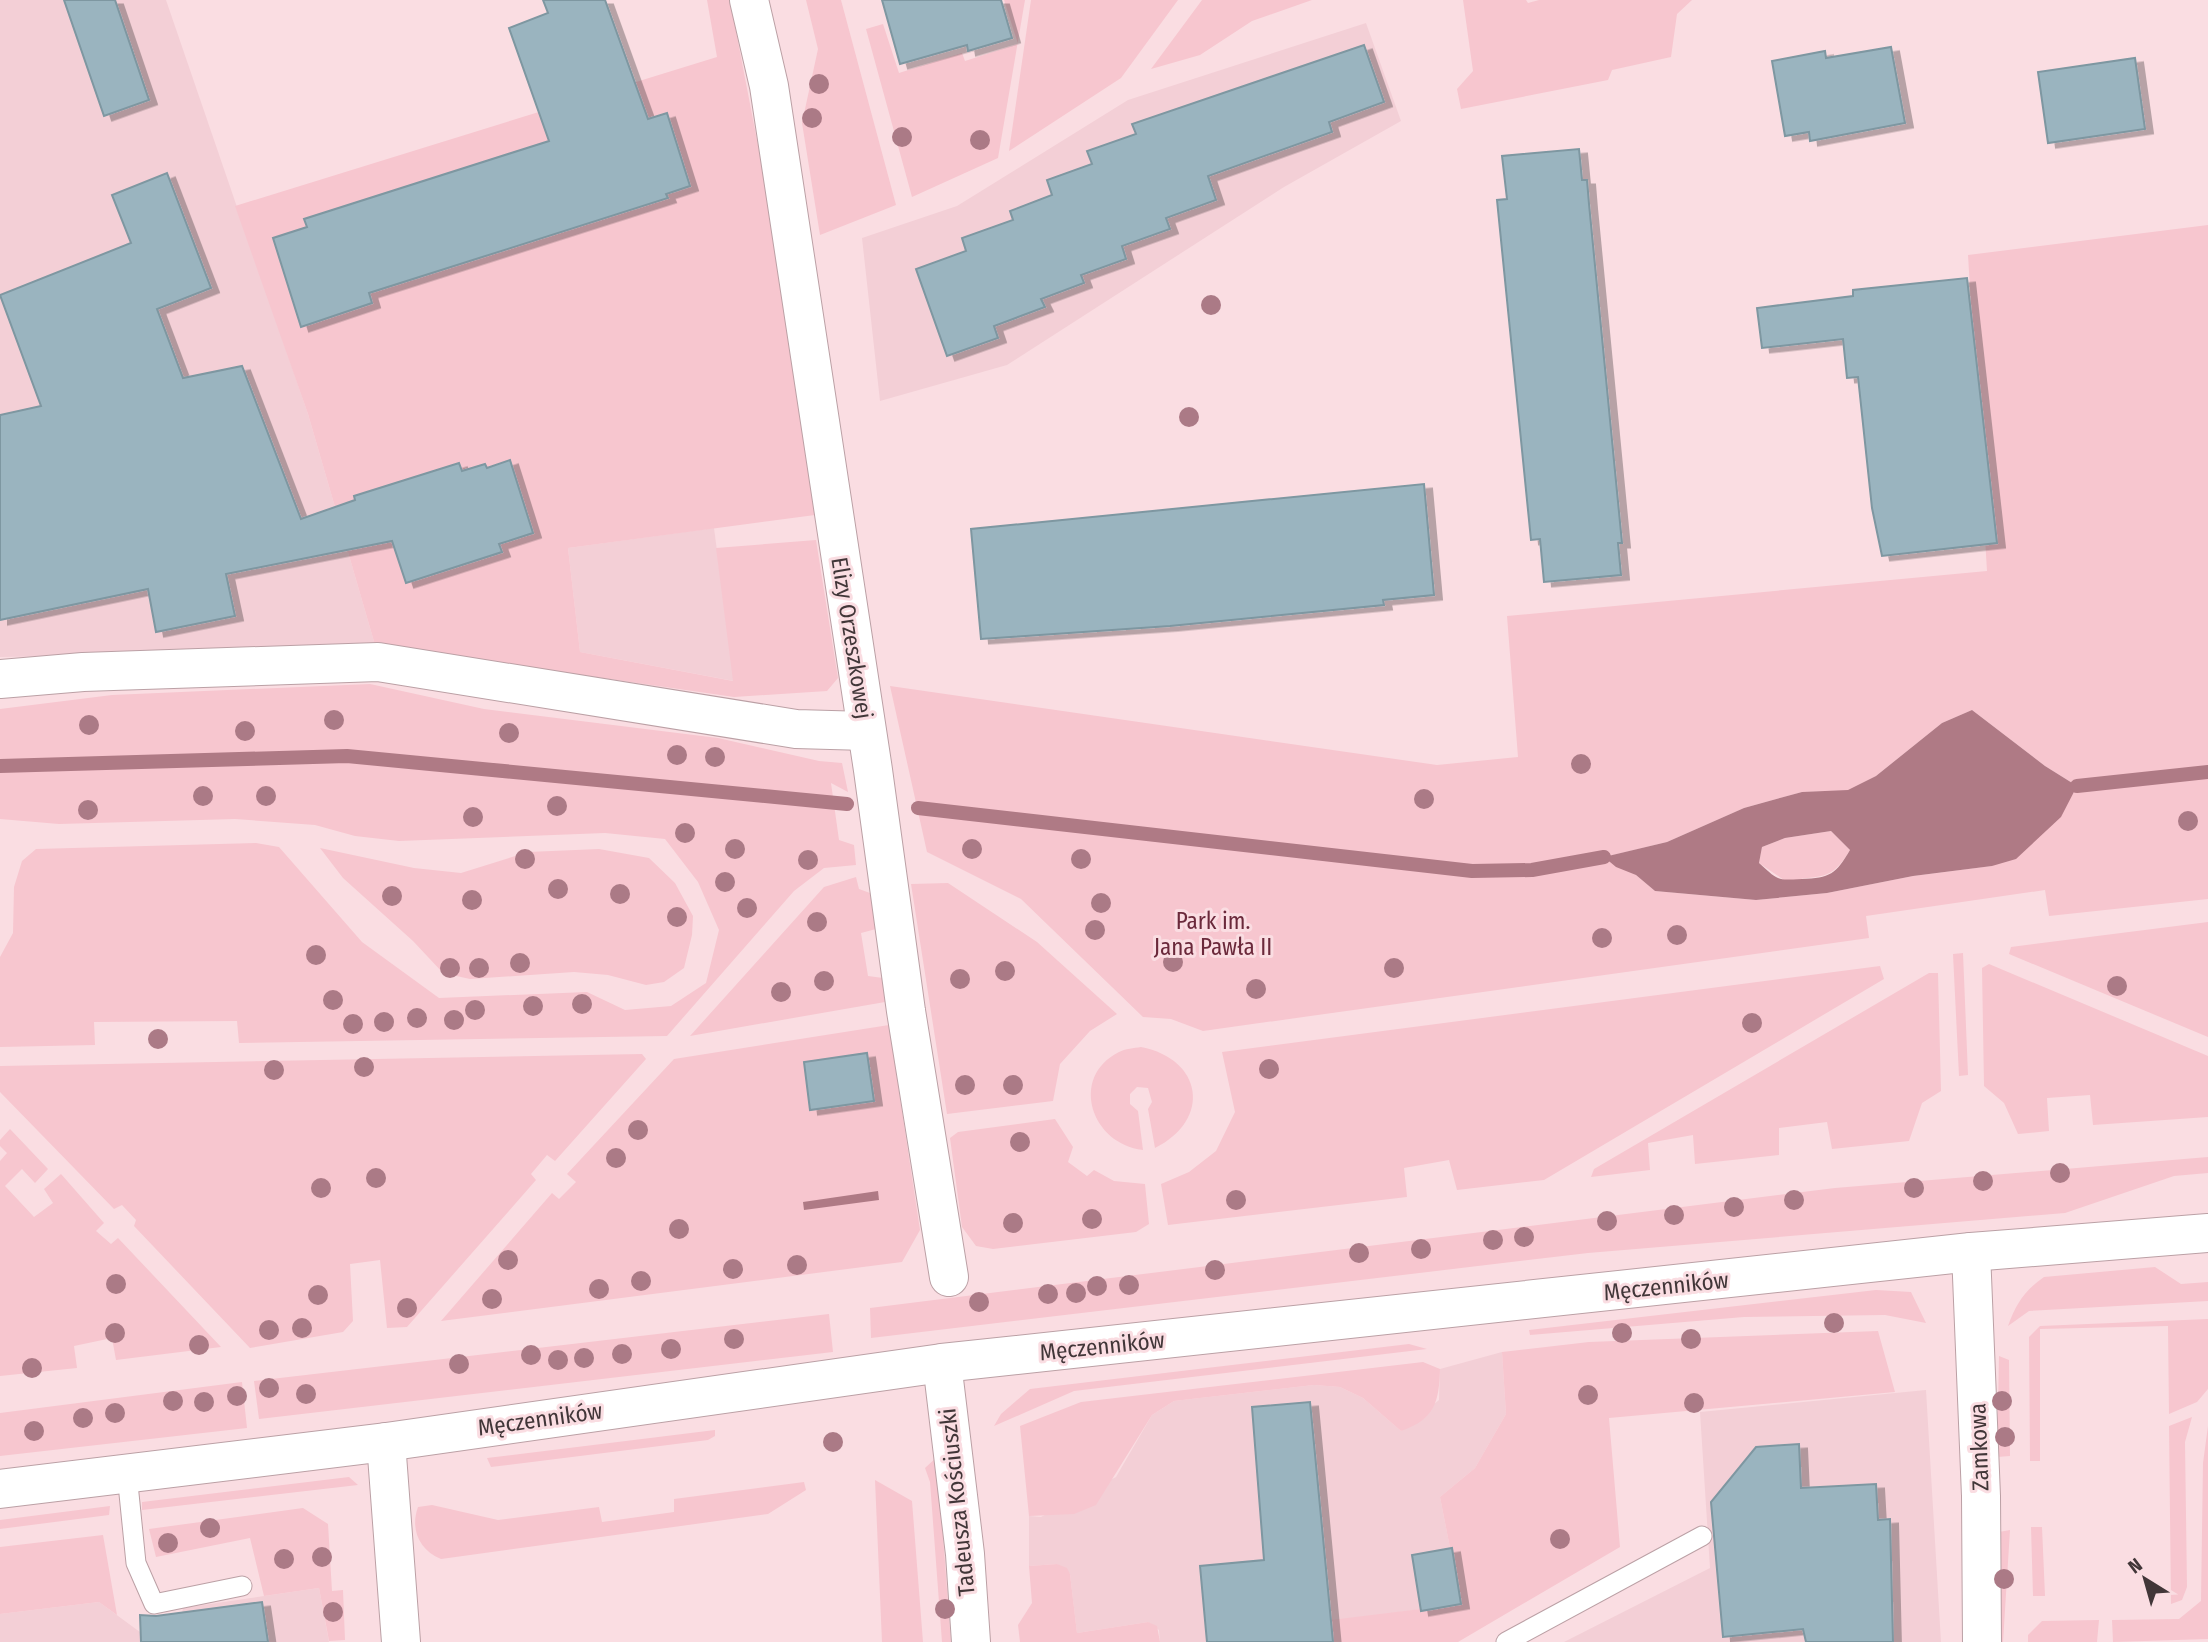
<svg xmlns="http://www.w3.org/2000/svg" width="2208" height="1642" font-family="'Fira Sans Condensed',sans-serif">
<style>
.built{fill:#f3cfd6}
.green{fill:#f7c6cf;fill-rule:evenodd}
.water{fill:#af7a85;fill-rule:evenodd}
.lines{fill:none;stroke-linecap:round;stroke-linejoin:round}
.stream{stroke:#af7a85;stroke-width:14}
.building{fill:#9ab4bf;stroke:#7e97a1;stroke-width:2;filter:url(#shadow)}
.lane-casing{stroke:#bba0a5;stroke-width:21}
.street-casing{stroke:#bba0a5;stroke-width:40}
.secondary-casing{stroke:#bba0a5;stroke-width:40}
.lane{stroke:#fff;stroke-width:19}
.street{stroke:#fff;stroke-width:38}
.secondary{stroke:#fff;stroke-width:38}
.tree{fill:#ab7a86}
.labels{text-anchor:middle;stroke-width:6;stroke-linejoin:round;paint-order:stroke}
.street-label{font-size:23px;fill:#413638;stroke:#fadde2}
.park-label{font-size:23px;fill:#6b293b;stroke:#fadde2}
</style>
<defs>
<filter id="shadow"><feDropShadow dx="8" dy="4.5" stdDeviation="0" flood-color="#0004"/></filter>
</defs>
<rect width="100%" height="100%" fill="#fadde2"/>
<g class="built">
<polygon points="0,0 166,0 308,414 375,645 192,654 0,657"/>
<polygon points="1366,23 1401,121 1284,187 1007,365 880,401 862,238 957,206 1128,100"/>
<polygon points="714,528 734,681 580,652 568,548"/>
<polygon points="1502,1352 1506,1414 1475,1468 1440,1497 1461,1604 1331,1621 1333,1642 1160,1642 1159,1630 1148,1622 1077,1633 1070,1574 1057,1564 1029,1566 1029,1516 1041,1517 1116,1477 1152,1415 1174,1401 1314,1385 1340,1387 1363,1398 1401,1431 1439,1400 1440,1369"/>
<polygon points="1926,1390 1941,1642 1564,1642 1710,1568 1700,1412"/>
<polygon points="319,1588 329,1642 0,1642 0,1614 99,1602 144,1635 178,1633 183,1608"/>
</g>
<g class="green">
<polygon points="707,0 730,0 761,161 815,515 568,548 580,652 733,681 716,548 816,540 838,678 827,691 734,697 375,645 308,414 235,206 717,57"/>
<polygon points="806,0 841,0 896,205 820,235 802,123 818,49"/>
<polygon points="1004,0 1025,0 998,158 912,197 866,29 883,24 899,73 962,53 965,61 1018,44"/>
<polygon points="1031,0 1178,0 1121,78 1009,151"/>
<polygon points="1202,0 1312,0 1252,21 1200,55 1151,69"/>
<polygon points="1463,0 1526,0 1528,3 1539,0 1692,0 1677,14 1671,57 1612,70 1608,80 1461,109 1457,89 1473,71"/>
<path d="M2208,225V899L2049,916L2045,890L1866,916L1869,938L1203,1031L1171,1019L1143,1017L1021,899L927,852L890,686L1437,765L1518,757L1507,616L1987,571L1968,255ZM1972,710L2045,766L2077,786L1992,866L1913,876L1827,893L1756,900L1655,891L1636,875L1605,857L1667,842L1744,808L1802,792L1848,791L1876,776L1942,723Z"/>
<polygon points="370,684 484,709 718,738 819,761 842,763 848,792 831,783 839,840 854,845 856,865 824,868 794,891 667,1036 239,1043 237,1021 94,1022 95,1045 0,1047 0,957 13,933 14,887 22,861 36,849 256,843 279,847 362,942 439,998 587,992 625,1010 671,1006 706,983 719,930 698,882 665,839 605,833 399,841 355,836 315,825 235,819 59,824 0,819 0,709 112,695"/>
<path d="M1831,831L1850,850C1830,884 1820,873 1787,882L1759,863L1762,847L1785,838Z"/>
<polygon points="320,848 414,868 461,873 528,852 599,849 649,858 675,883 693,916 692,935 684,968 664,982 646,985 608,975 574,972 470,979 443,973 413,941 343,878"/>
<polygon points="856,877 859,889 870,893 876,929 861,933 868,976 883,978 885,1002 690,1036 824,887"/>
<polygon points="948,883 1037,942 1117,1014 1090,1031 1060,1064 1053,1101 947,1114 911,884"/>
<polygon points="2208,922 2208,1037 2009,954 2011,947"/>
<polygon points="1963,953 1968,1075 1959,1076 1953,954"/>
<polygon points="1989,964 2208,1056 2208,1117 2093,1125 2090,1095 2047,1098 2049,1131 2018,1134 2004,1103 1984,1086 1982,968"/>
<polygon points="1880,966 1884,979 1544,1180 1457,1190 1449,1160 1404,1168 1407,1197 1168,1225 1161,1184 1189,1172 1216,1151 1235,1112 1222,1052"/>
<polygon points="1929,973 1938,973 1941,1091 1922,1103 1909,1141 1832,1149 1827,1122 1779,1128 1779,1155 1695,1164 1693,1135 1648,1143 1650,1170 1591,1177 1594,1169"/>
<polygon points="889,1025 920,1230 902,1262 441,1321 552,1193 559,1199 576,1182 567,1174 674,1059"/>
<path d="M1141,1047C1203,1059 1212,1120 1155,1148L1148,1109L1152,1102L1148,1088L1137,1087L1130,1094V1104L1138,1111L1143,1150C1091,1144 1069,1077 1119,1052C1125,1049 1134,1048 1141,1047Z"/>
<polygon points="642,1054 646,1059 555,1161 547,1155 531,1174 536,1180 407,1327 387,1328 380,1260 350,1264 353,1321 343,1332 250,1348 134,1226 136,1220 122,1205 114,1209 0,1092 0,1066"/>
<polygon points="1055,1119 1073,1147 1068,1162 1087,1176 1094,1170 1114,1181 1145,1184 1149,1224 1136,1232 993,1249 976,1246 962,1227 950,1138 958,1132"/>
<polygon points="10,1129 48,1169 35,1183 22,1169 5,1186 34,1217 53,1203 44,1189 61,1174 104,1223 96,1231 111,1244 118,1238 221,1347 116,1360 112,1338 74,1346 77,1368 0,1376 0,1161 7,1153 0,1146 0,1140"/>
<polygon points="2208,1157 2208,1173 2174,1176 2065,1213 1588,1253 871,1338 870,1308 1835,1188"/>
<path d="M2155,1267L2181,1284L2208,1282V1301L2029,1311L2008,1326C2016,1304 2024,1291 2044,1277Z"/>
<polygon points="1876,1290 1911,1292 1926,1323 1885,1315 1744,1317 1530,1335 1529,1330"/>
<polygon points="829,1314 833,1352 259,1419 254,1381"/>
<polygon points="2208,1319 2208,1389 2197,1402 2169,1414 2168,1326 2040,1329 2040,1461 2030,1461 2029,1337 2040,1326"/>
<polygon points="1878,1331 1895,1392 1609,1418 1620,1547 1458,1642 1333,1642 1331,1620 1461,1604 1440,1497 1475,1468 1506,1414 1502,1352 1589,1342"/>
<polygon points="1409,1344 1427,1349 1074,1391 994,1426 1001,1414 1030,1389"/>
<polygon points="1999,1356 2009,1360 2010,1456 1997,1457"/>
<path d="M1423,1362L1440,1369C1439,1402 1435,1419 1401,1431L1363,1398L1340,1387L1314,1385L1174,1401L1152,1415L1096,1505L1074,1514L1029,1516L1020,1426L1081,1402Z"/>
<polygon points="242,1382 247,1428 0,1456 0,1413"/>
<polygon points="2192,1417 2185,1442 2187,1587 2182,1600 2171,1604 2169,1426"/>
<polygon points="2208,1426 2208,1639 2113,1642 2112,1620 2179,1619 2201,1601 2203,1463"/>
<polygon points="715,1430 715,1436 708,1440 491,1467 487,1458"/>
<polygon points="937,1457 951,1642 942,1642 930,1482 925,1468"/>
<polygon points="349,1477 358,1485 142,1510 142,1502"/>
<polygon points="875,1480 912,1501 923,1642 882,1642"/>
<path d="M804,1482L806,1490L768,1514L441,1559C419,1550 410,1529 418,1507L432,1505L498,1520L599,1507L602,1522L674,1512V1499Z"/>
<polygon points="110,1506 109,1515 0,1529 0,1520"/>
<polygon points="303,1508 328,1524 332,1591 343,1590 345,1640 329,1641 319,1588 264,1596 250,1538 156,1557 149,1529"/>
<polygon points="2031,1527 2042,1527 2045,1596 2033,1596"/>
<polygon points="2010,1530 2003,1642 2001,1642 1999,1532"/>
<polygon points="103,1535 117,1615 99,1602 0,1614 0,1547"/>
<polygon points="1057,1564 1067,1568 1070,1574 1077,1633 1148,1622 1157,1626 1160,1642 1020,1642 1018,1625 1032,1603 1029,1566"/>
<polygon points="2099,1620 2097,1642 2028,1642 2028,1635 2042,1621"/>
</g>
<g class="water">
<path d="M1972,710L2045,766L2077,786L2061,817L2016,859L1992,866L1913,876L1827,893L1756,900L1655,891L1636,875L1616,867L1604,857L1667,842L1744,808L1802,792L1848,790L1876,776L1942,723ZM1831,831L1850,850C1836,874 1830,878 1802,879C1777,880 1780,882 1759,863L1762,847L1785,838Z"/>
<polygon points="878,1191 879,1200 804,1210 803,1202"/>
</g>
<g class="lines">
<g class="stream">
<polyline points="0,766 347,756 847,804"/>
<polyline points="2077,786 2208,772"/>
<polyline points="918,808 1472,871 1532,870 1604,857"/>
</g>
</g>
<g class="building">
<polygon points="64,0 115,0 149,100 104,116"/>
<polygon points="543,0 605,0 648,119 667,113 690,186 666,194 668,198 369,293 372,303 301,327 273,238 307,227 304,219 549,141 509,28 548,13"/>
<polygon points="882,0 1001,0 1012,38 968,51 967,45 900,64"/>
<polygon points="1364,45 1384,102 1329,122 1332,132 1208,176 1216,200 1166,218 1170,229 1122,246 1126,259 1081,275 1084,283 1041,299 1045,307 994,326 998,338 947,356 916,269 966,251 962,238 1013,220 1010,211 1052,195 1047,180 1092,164 1087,151 1136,134 1132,124"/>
<polygon points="1891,47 1905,123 1810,141 1809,132 1785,136 1772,61 1825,51 1826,58"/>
<polygon points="2135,58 2145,129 2048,143 2038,72"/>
<polygon points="1579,149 1582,180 1587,180 1589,204 1622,543 1618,543 1621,575 1544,582 1540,539 1531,540 1497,200 1507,199 1502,156"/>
<polygon points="167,173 211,288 157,309 183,378 242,366 301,519 355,500 354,496 459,463 462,471 485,464 487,468 510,460 533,533 499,544 502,552 406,583 392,541 226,574 235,616 156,632 148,589 0,620 0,415 41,406 0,295 131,243 112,195"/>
<polygon points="1967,278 1997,543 1882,556 1872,508 1858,377 1847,378 1843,339 1762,348 1757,308 1853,296 1853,290"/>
<polygon points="1424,484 1434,595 1383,600 1384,605 1170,626 981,639 971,529"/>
<polygon points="867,1053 874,1101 810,1110 804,1062"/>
<polygon points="1310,1402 1333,1642 1207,1642 1200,1566 1264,1560 1252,1407"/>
<polygon points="1799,1444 1801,1488 1876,1484 1878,1520 1890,1519 1893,1642 1806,1642 1803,1629 1723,1637 1711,1502 1756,1447"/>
<polygon points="1452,1548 1461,1604 1421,1611 1412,1555"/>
<polygon points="262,1602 268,1642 141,1642 140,1615 156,1616"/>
</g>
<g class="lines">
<defs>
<g id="lane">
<polyline points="127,1474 136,1563 154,1604 242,1586"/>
<polyline points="1506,1642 1702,1536"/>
</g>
<g id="street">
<polyline points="749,0 769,86 873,770 906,1011 949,1277"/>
<polyline points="0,679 83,672 378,662 796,729 866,731"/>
<polyline points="1971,1252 1981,1496 1982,1642"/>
<polyline points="942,1363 965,1554 971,1642"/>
<polyline points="386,1442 401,1642"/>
</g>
<polyline id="secondary" points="0,1489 386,1442 942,1363 1971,1252 2208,1233"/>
</defs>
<use href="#lane" class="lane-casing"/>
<use href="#street" class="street-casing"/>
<use href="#secondary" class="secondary-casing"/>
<use href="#lane" class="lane"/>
<use href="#street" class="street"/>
<use href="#secondary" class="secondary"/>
</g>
<g class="tree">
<circle cx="819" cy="84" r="10"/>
<circle cx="812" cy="118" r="10"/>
<circle cx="902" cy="137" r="10"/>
<circle cx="980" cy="140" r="10"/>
<circle cx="1211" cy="305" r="10"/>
<circle cx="1189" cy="417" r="10"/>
<circle cx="334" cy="720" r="10"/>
<circle cx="89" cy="725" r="10"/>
<circle cx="245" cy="731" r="10"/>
<circle cx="509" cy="733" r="10"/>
<circle cx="677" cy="755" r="10"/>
<circle cx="715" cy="757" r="10"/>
<circle cx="1581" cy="764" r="10"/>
<circle cx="203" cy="796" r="10"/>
<circle cx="266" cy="796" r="10"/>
<circle cx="1424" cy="799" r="10"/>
<circle cx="557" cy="806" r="10"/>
<circle cx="88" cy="810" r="10"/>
<circle cx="473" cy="817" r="10"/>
<circle cx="2188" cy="821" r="10"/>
<circle cx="685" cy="833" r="10"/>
<circle cx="735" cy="849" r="10"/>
<circle cx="972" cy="849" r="10"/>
<circle cx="525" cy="859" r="10"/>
<circle cx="1081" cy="859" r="10"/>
<circle cx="808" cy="860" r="10"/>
<circle cx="725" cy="882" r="10"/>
<circle cx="558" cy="889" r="10"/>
<circle cx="620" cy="894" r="10"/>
<circle cx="392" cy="896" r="10"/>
<circle cx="472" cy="900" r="10"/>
<circle cx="1101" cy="903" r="10"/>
<circle cx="747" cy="908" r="10"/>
<circle cx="677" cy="917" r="10"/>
<circle cx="817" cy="922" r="10"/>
<circle cx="1095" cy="930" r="10"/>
<circle cx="1677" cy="935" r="10"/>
<circle cx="1602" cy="938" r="10"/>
<circle cx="316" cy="955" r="10"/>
<circle cx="1173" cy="962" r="10"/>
<circle cx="520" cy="963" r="10"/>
<circle cx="450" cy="968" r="10"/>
<circle cx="479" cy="968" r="10"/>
<circle cx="1394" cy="968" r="10"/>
<circle cx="1005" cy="971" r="10"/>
<circle cx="960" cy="979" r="10"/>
<circle cx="824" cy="981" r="10"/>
<circle cx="2117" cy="986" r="10"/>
<circle cx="1256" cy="989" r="10"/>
<circle cx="781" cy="992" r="10"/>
<circle cx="333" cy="1000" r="10"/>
<circle cx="582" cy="1004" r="10"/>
<circle cx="533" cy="1006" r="10"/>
<circle cx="475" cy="1010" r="10"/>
<circle cx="417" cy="1018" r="10"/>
<circle cx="454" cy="1020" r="10"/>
<circle cx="384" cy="1022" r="10"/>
<circle cx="1752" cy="1023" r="10"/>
<circle cx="353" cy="1024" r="10"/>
<circle cx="158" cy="1039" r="10"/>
<circle cx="364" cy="1067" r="10"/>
<circle cx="1269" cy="1069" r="10"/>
<circle cx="274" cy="1070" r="10"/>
<circle cx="965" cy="1085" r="10"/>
<circle cx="1013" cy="1085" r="10"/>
<circle cx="638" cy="1130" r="10"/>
<circle cx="1020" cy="1142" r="10"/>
<circle cx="616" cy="1158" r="10"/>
<circle cx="2060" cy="1173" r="10"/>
<circle cx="376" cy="1178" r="10"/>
<circle cx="1983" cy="1181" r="10"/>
<circle cx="321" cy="1188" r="10"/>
<circle cx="1914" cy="1188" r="10"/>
<circle cx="1236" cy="1200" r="10"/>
<circle cx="1794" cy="1200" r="10"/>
<circle cx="1734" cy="1207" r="10"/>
<circle cx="1674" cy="1215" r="10"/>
<circle cx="1092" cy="1219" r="10"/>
<circle cx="1607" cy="1221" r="10"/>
<circle cx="1013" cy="1223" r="10"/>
<circle cx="679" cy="1229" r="10"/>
<circle cx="1524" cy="1237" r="10"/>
<circle cx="1493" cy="1240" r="10"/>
<circle cx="1421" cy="1249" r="10"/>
<circle cx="1359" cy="1253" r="10"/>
<circle cx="508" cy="1260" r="10"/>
<circle cx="797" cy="1265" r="10"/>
<circle cx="733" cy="1269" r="10"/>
<circle cx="1215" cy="1270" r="10"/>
<circle cx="641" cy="1281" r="10"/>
<circle cx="116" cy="1284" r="10"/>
<circle cx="1129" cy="1285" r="10"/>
<circle cx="1097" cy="1286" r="10"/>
<circle cx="599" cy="1289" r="10"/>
<circle cx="1076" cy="1293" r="10"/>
<circle cx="1048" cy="1294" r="10"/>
<circle cx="318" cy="1295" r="10"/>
<circle cx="492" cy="1299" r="10"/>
<circle cx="979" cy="1302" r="10"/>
<circle cx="407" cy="1308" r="10"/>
<circle cx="1834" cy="1323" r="10"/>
<circle cx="302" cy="1328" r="10"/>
<circle cx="269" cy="1330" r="10"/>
<circle cx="115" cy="1333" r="10"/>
<circle cx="1622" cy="1333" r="10"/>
<circle cx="734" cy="1339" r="10"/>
<circle cx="1691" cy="1339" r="10"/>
<circle cx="199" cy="1345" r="10"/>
<circle cx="671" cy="1349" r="10"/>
<circle cx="622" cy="1354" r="10"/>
<circle cx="531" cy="1355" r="10"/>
<circle cx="584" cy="1358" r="10"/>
<circle cx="558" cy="1360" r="10"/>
<circle cx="459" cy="1364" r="10"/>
<circle cx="32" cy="1368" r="10"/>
<circle cx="269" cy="1388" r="10"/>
<circle cx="306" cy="1394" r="10"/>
<circle cx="1588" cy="1395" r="10"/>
<circle cx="237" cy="1396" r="10"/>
<circle cx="173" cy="1401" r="10"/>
<circle cx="2002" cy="1401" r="10"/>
<circle cx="204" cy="1402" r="10"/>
<circle cx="1694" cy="1403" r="10"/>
<circle cx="115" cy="1413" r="10"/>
<circle cx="83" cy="1418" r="10"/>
<circle cx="34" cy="1431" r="10"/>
<circle cx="2005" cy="1437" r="10"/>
<circle cx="833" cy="1442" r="10"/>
<circle cx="210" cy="1528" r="10"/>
<circle cx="1560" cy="1539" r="10"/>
<circle cx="168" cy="1543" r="10"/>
<circle cx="322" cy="1557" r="10"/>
<circle cx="284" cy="1559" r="10"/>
<circle cx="2004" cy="1579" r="10"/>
<circle cx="945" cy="1609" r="10"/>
<circle cx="333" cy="1612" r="10"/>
</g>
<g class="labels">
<g class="street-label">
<text transform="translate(852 638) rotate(81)" y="8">Elizy Orzeszkowej</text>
<text transform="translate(1666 1286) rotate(-6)" y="8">Męczenników</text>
<text transform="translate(1102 1346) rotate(-6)" y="8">Męczenników</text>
<text transform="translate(540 1419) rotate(-8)" y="8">Męczenników</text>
<text transform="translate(1979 1447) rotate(-92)" y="8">Zamkowa</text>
<text transform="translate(957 1502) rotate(-96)" y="8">Tadeusza Kościuszki</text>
</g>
<g class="park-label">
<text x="1213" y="929">Park im.<tspan x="1213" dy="26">Jana Pawła II</tspan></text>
</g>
</g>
<g transform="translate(2145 1579) rotate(323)" stroke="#fadde2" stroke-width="5" paint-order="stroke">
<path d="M0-5L12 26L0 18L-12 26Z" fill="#413638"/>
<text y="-10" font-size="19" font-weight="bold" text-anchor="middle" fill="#413638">N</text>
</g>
</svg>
